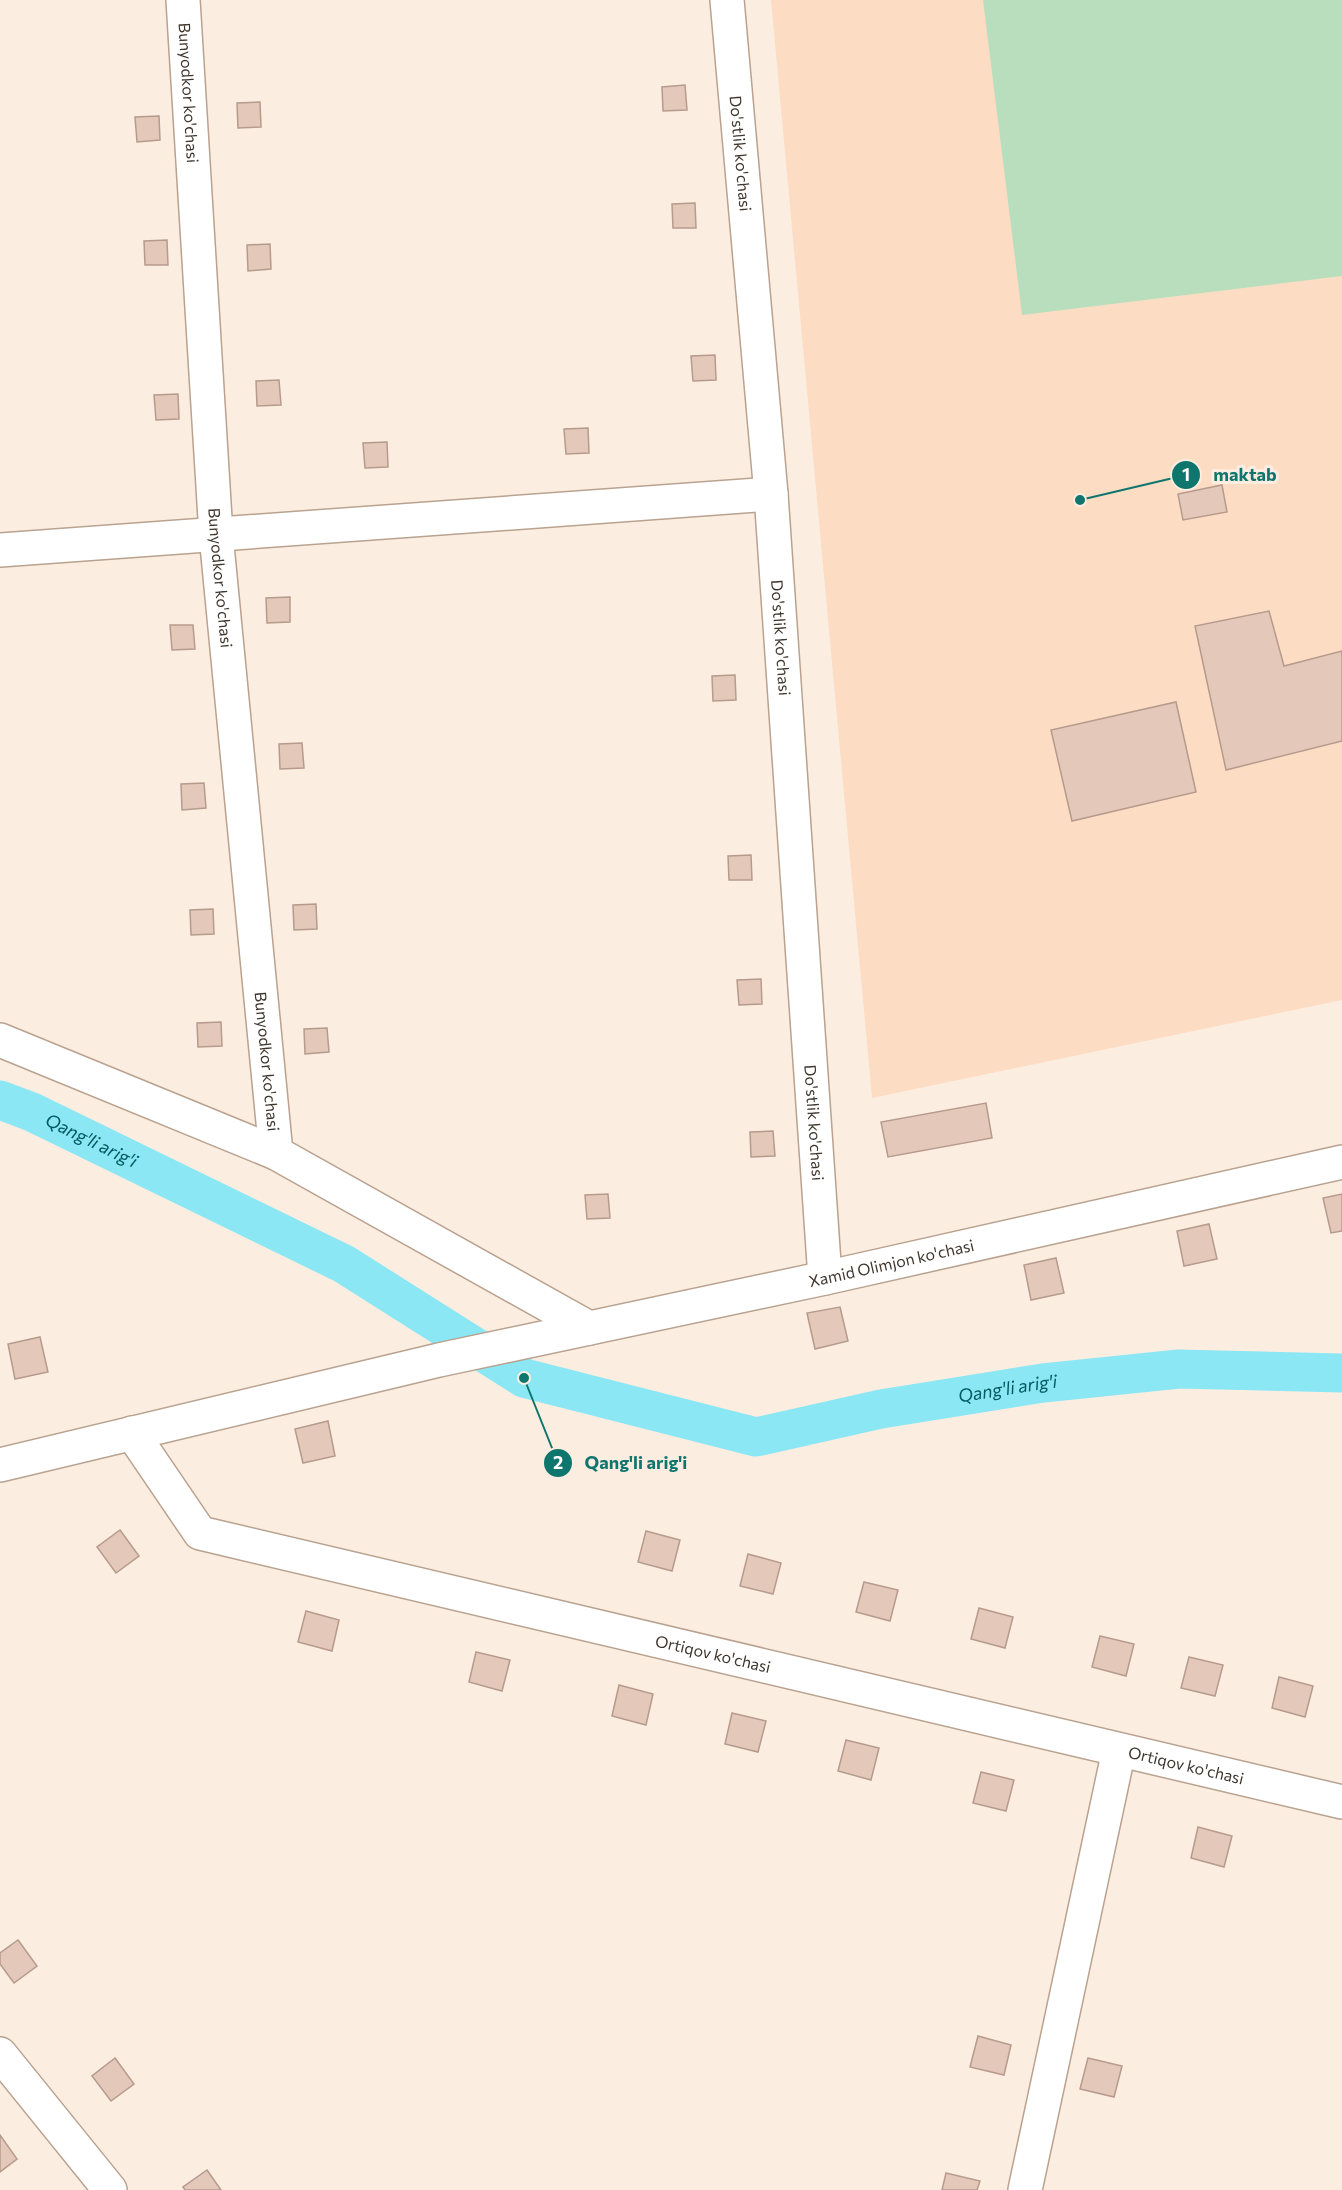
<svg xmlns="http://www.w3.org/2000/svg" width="1342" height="2190" font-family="Commissioner,sans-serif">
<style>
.built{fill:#fcddc4}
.park{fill:#b9debe}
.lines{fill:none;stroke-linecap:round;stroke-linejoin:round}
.canal{stroke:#8ae7f3;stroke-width:39}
.building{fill:#e4c8b9;stroke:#b69b8d;stroke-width:1.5}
.minor-casing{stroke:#b9a28f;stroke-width:36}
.tertiary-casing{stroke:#b9a28f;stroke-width:36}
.secondary-casing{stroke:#b9a28f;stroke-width:36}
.minor{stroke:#fff;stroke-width:33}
.tertiary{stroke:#fff;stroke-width:33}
.secondary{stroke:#fff;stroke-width:33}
.labels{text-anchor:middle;stroke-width:6;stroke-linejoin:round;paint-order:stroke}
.street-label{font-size:16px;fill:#3f362e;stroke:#fcede1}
.water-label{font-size:18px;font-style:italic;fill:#015961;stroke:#fcede1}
.leader{fill:none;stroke:#0f766e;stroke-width:2}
.callout-dot{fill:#0f766e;stroke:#fcede1;stroke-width:2}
.mark-label{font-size:18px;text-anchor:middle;font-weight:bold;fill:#fff}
.callout-label{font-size:18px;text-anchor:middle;font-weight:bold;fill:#0f766e;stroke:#fcede1;stroke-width:6;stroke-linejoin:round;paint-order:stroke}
</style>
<rect width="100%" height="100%" fill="#fcede1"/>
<polygon class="built" points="771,0 1342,0 1342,1000 872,1098"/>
<polygon class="park" points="983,0 1342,0 1342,276 1022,315"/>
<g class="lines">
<path class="canal" id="s1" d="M0,1100L32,1112L344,1264L524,1378L756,1437L881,1409L1043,1383L1179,1369L1342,1373"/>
</g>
<g class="building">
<polygon points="685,85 687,110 663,111 662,87"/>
<polygon points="260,102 261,127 238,128 237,103"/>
<polygon points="159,116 160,140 137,142 135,117"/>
<polygon points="695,203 696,228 673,228 672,204"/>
<polygon points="167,240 168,265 145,265 144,241"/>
<polygon points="270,244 271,269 248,271 247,245"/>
<polygon points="715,355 716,380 693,381 691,356"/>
<polygon points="279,380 281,405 257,406 256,381"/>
<polygon points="178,394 179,419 156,420 154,395"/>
<polygon points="588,428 589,453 566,454 564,429"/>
<polygon points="387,442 388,467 365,468 363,443"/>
<polygon points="1222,485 1227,512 1183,520 1178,494"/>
<polygon points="290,597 290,622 267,623 266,598"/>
<polygon points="1269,611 1284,666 1342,651 1342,741 1226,770 1195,626"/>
<polygon points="170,625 193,625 195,649 172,650"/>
<polygon points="735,675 736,700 713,701 712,676"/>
<polygon points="1176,702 1196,792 1072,821 1051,730"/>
<polygon points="302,743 304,768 280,769 279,744"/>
<polygon points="204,783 206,808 182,810 181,784"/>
<polygon points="751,855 752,880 729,880 728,856"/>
<polygon points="316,904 317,929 294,930 293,905"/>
<polygon points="213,909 214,934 191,935 190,910"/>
<polygon points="761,979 762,1004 739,1005 737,980"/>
<polygon points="221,1022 222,1046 198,1047 197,1023"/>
<polygon points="327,1028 329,1052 305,1054 304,1029"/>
<polygon points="986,1103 992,1138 888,1157 881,1122"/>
<polygon points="773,1131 775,1156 751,1157 750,1132"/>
<polygon points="608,1194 610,1218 587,1219 585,1195"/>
<polygon points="1342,1194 1342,1231 1331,1233 1323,1198"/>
<polygon points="1209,1224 1217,1259 1184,1266 1177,1231"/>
<polygon points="1056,1258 1064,1293 1031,1300 1024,1265"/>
<polygon points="840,1307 848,1341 815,1349 807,1313"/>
<polygon points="40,1337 48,1372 15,1379 8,1344"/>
<polygon points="328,1421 335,1456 303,1463 295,1429"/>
<polygon points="120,1530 139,1556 116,1573 97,1547"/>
<polygon points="646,1531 680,1540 672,1571 638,1562"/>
<polygon points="748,1554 781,1563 773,1594 740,1586"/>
<polygon points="864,1582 898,1590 890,1621 856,1612"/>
<polygon points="979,1608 1013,1617 1005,1648 971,1639"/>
<polygon points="306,1611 339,1620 332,1651 298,1642"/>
<polygon points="1100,1636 1134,1644 1126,1676 1092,1667"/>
<polygon points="476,1652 510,1660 502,1691 469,1682"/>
<polygon points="1189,1657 1223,1665 1215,1696 1181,1688"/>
<polygon points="1279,1677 1313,1686 1305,1717 1272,1708"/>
<polygon points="619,1685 653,1694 646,1725 612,1716"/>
<polygon points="732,1713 766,1721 758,1752 725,1744"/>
<polygon points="846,1740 879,1748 871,1780 838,1771"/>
<polygon points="981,1772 1014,1780 1006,1811 973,1803"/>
<polygon points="1198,1827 1232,1836 1224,1867 1191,1858"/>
<polygon points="18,1940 37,1966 14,1983 0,1964 0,1953"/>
<polygon points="978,2036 1011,2045 1004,2075 970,2067"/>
<polygon points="115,2058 134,2084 111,2101 92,2076"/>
<polygon points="1088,2058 1122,2066 1114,2097 1080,2089"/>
<polygon points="0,2135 17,2159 0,2172"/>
<polygon points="207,2170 221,2190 185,2190 183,2187"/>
<polygon points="946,2173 980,2181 977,2190 942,2190"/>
</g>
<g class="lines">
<defs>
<g id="minor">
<path id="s2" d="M183,0L216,535L276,1153"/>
<path id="s3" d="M727,0L771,494L825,1278"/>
<polyline points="0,550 771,494"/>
<polyline points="0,1040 276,1153 589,1328"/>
<polyline points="0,2054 110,2190"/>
<polyline points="1025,2190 1119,1750"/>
</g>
<g id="tertiary">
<path id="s4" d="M132,1433L200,1533L1342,1802"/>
</g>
<g id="secondary">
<path id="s5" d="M0,1465L439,1360L825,1278L1342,1162"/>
</g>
</defs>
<use href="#minor" class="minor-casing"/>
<use href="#tertiary" class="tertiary-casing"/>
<use href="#secondary" class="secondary-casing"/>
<use href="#minor" class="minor"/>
<use href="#tertiary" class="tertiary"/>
<use href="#secondary" class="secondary"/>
</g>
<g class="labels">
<g class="street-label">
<text dy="6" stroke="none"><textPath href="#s2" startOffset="93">Bunyodkor ko'chasi</textPath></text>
<text dy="6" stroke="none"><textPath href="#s3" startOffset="154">Do'stlik ko'chasi</textPath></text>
<text dy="6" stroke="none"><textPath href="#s2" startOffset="579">Bunyodkor ko'chasi</textPath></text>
<text dy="6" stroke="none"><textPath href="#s3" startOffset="640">Do'stlik ko'chasi</textPath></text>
<text dy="6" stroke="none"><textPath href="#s2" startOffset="1065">Bunyodkor ko'chasi</textPath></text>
<text dy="6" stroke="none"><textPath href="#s3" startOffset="1126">Do'stlik ko'chasi</textPath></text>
<text dy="6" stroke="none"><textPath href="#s5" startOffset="914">Xamid Olimjon ko'chasi</textPath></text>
<text dy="6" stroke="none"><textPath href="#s4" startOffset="648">Ortiqov ko'chasi</textPath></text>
<text dy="6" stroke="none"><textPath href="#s4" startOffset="1134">Ortiqov ko'chasi</textPath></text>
</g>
<g class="water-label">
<text dy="6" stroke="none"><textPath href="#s1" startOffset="100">Qang'li arig'i</textPath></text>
<text dy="6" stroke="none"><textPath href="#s1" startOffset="1090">Qang'li arig'i</textPath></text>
</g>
</g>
<path class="leader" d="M1080 500L1186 475M524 1378L558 1463"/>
<g class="callout-dot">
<circle cx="1080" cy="500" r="6"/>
<circle cx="524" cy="1378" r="6"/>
<circle cx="1186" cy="475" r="15"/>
<circle cx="558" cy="1463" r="15"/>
</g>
<g class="mark-label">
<text x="1186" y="481">1</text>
<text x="558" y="1469">2</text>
</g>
<g class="callout-label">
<text x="1245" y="481">maktab</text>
<text x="636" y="1469">Qang'li arig'i</text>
</g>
</svg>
